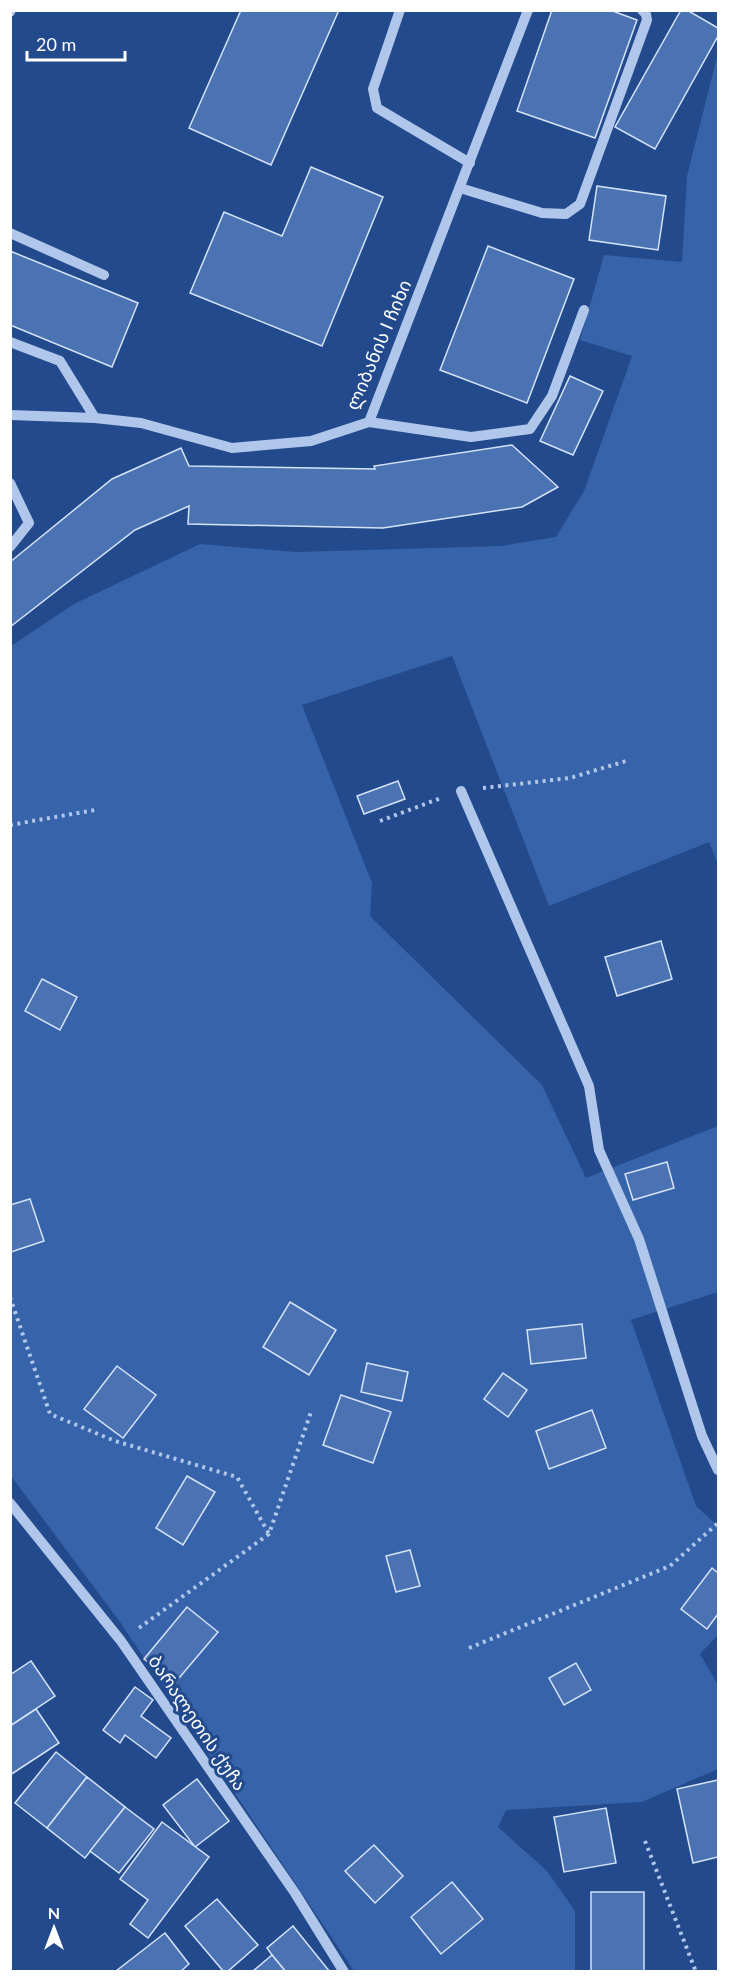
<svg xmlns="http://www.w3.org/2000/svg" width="729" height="1982" font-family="Lato,'Noto Sans Georgian',sans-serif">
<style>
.green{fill:#3663a9}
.building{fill:#4b73b3;stroke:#d5e3f8;stroke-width:1.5}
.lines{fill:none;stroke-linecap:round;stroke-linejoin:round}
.path{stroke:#b0c7eb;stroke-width:4;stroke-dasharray:3 4.5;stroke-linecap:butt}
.minor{stroke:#b0c7eb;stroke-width:10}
.labels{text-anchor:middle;stroke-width:6;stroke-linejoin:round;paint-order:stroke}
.street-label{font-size:18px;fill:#fff;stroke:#224a8c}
</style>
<rect width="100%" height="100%" fill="#224a8c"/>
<polygon class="green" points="718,53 718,864 709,842 549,906 452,656 302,705 372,883 370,916 542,1085 586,1178 718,1126 718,1292 631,1320 696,1506 718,1526 718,1635 700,1654 718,1685 718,1769 642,1802 506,1810 498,1827 547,1871 575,1911 575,1971 354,1971 120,1622 11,1476 11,646 74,604 200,544 296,552 501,546 556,537 584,491 632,356 580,340 604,255 682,262 687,176"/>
<g class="building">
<polygon points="241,10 339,10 271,165 189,128"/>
<polygon points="552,10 610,10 637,20 595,138 517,111"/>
<polygon points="681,10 687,10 718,28 718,36 655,149 615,127"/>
<polygon points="311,167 383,197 322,346 190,293 224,212 282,236"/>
<polygon points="597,186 666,196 658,250 589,240"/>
<polygon points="488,246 574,279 527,403 440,370"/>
<polygon points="10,251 138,303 112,367 10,325"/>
<polygon points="570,376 603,391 573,455 540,441"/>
<polygon points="512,445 558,487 522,507 383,528 188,524 189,506 135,530 10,627 10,562 112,479 181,448 189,466 375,469 374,466"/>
<polygon points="398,781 405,799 364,814 357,796"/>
<polygon points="661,941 672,979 617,996 605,957"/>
<polygon points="42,979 77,997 60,1030 25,1011"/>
<polygon points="667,1162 674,1188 633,1200 625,1174"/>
<polygon points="30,1199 44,1241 11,1252 10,1205"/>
<polygon points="290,1302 336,1330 309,1375 263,1347"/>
<polygon points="582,1324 586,1358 531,1364 527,1330"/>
<polygon points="367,1363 408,1372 402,1401 361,1392"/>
<polygon points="117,1366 156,1395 123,1438 84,1409"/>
<polygon points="503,1373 527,1390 508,1417 484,1399"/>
<polygon points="341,1395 391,1412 373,1463 323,1445"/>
<polygon points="592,1410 606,1448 549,1469 536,1431"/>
<polygon points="187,1476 215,1492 183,1545 156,1528"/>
<polygon points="410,1550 420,1586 396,1592 386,1556"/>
<polygon points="712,1568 718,1573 718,1614 707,1629 681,1609"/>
<polygon points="187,1607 218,1632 174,1684 144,1659"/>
<polygon points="31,1661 55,1696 10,1726 10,1675"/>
<polygon points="576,1663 591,1690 564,1705 549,1678"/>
<polygon points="135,1687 153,1700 141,1716 171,1738 156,1758 125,1735 120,1743 103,1730"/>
<polygon points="36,1709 59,1743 10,1775 10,1726"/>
<polygon points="56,1752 87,1777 47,1828 15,1803"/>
<polygon points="87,1777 125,1807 85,1858 47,1828"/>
<polygon points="197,1779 229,1821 195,1847 163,1805"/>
<polygon points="718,1780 718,1857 693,1863 677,1789"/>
<polygon points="125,1807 154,1829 119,1873 90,1851"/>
<polygon points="606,1808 616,1863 564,1872 554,1817"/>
<polygon points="162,1822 209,1857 148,1938 130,1924 148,1900 120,1879"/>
<polygon points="374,1845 403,1876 375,1903 345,1871"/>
<polygon points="452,1882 483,1919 441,1954 411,1917"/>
<rect x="591" y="1892" width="53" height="79"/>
<polygon points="217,1899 258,1945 227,1972 224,1972 185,1926"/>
<polygon points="293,1926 330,1972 286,1972 272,1955 267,1948"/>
<polygon points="165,1933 189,1964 180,1972 116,1971"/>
<polygon points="272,1955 286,1972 252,1972"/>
</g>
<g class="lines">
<g class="path">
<polyline points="483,788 570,778 626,761"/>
<polyline points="380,821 441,798"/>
<polyline points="10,825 95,810"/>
<polyline points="10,1297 50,1414 115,1441 237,1477 269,1534"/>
<polyline points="139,1628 269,1534 311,1412"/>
<polyline points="469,1648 670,1566 718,1523"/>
<polyline points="645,1841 696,1972"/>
</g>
<g class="minor">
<polyline points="400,10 373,89 377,108 470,163"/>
<polyline points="10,12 11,10"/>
<polyline points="460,188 542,213 566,214 580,204 647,20 646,14 642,10"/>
<polyline points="10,233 104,275"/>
<polyline points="10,342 60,361 95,418"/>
<polyline points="10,415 95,418 141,423 232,448 311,441 369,422 528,10"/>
<polyline points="369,422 471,437 530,429 552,396 584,310"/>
<polyline points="10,483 29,523 10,547"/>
<polyline points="461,791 589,1086 599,1150 639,1239 702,1436 718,1470"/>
<polyline points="10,1503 121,1641 295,1893 344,1972"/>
</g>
</g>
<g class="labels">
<g class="street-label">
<text transform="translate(379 345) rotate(-67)" y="6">ლიბანის I ჩიხი</text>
<text transform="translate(197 1723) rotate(56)" y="6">ბარალეთის ქუჩა</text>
</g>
</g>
<rect width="729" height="1982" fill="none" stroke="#ffffff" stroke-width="24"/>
<g transform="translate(54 1928)" stroke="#224a8c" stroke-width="4.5" paint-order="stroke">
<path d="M0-4.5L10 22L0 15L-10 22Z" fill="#ffffff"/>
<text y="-9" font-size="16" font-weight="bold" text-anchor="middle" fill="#ffffff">N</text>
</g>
<path d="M27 51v9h98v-9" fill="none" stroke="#ffffff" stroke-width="3"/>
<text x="36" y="51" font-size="18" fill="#ffffff" stroke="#224a8c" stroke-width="4.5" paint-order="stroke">20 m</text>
</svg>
